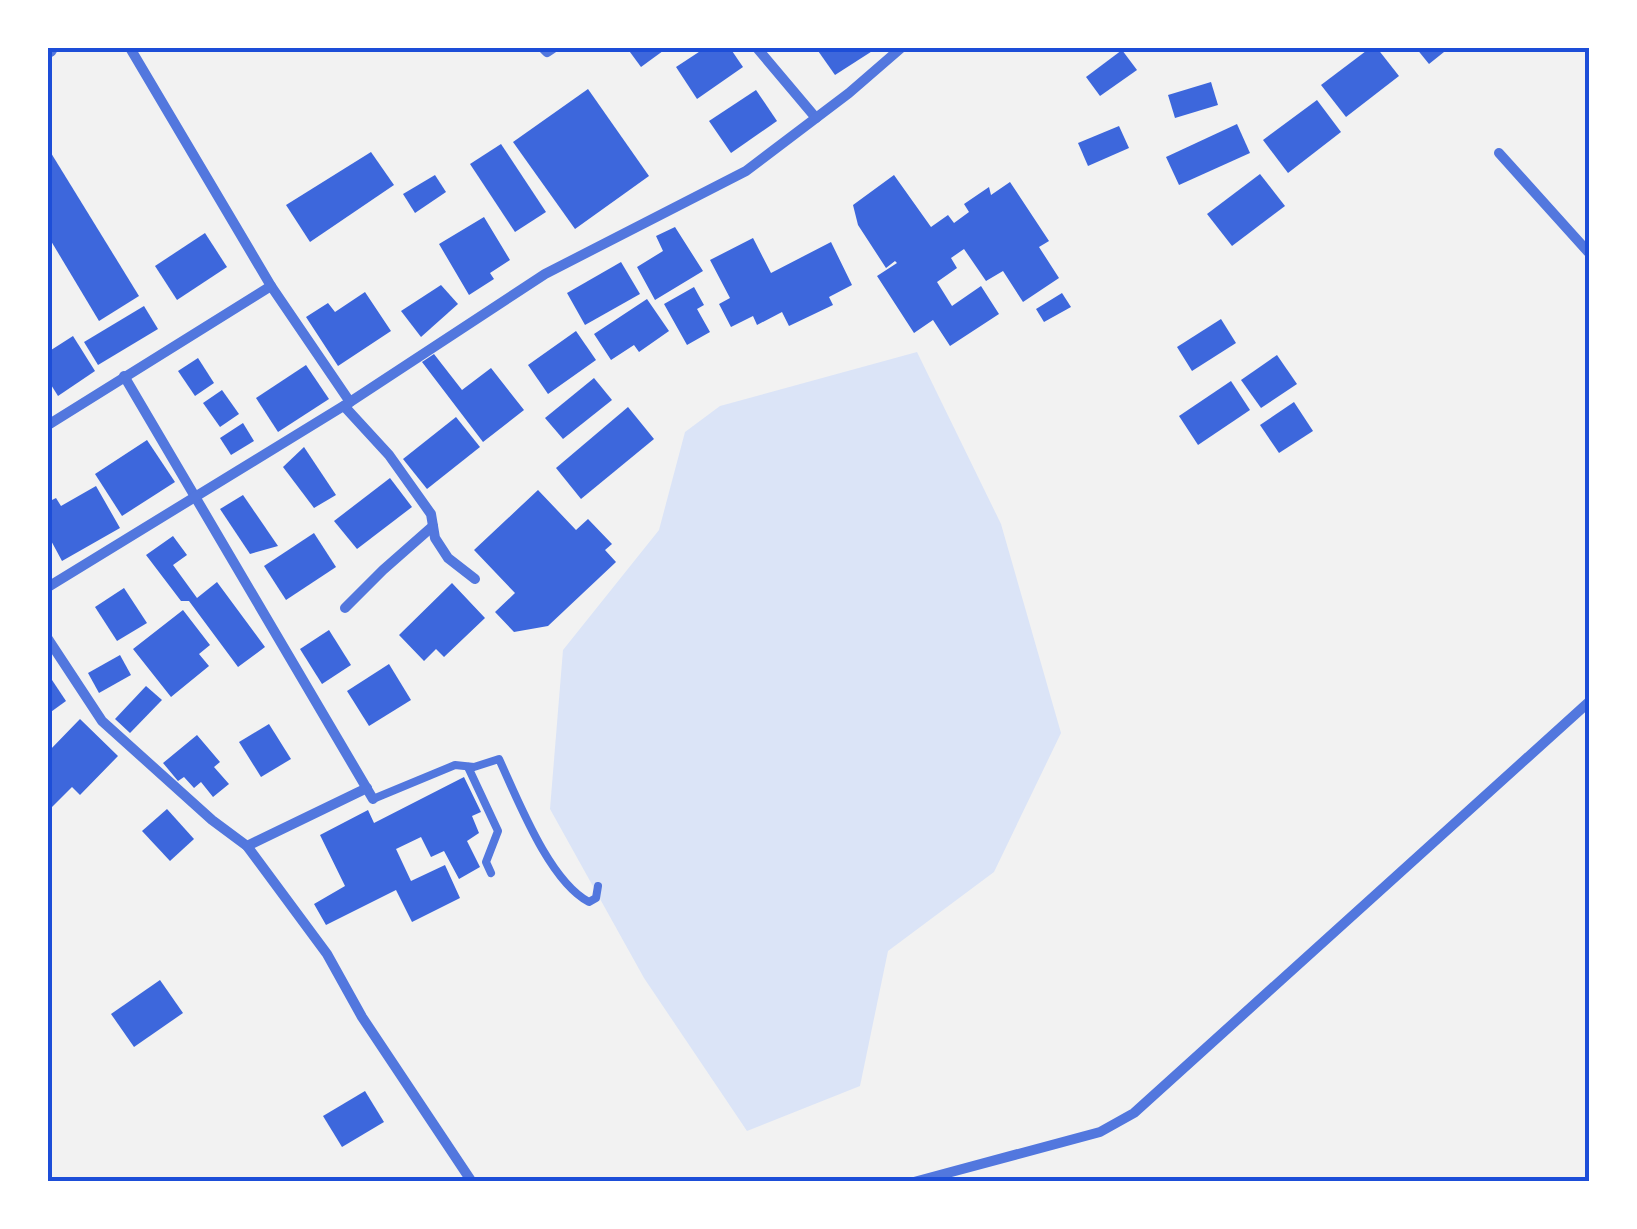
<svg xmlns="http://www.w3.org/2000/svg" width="1637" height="1229" font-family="Helvetica,sans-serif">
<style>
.green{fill:#dbe4f7}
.building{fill:#3d67dc}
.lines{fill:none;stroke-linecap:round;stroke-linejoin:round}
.service{stroke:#5277de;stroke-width:8}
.minor{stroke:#5277de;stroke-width:10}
.tertiary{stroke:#5277de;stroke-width:18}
.neatline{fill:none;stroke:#1d4ed8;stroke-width:4}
</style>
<rect width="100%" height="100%" fill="#f2f2f2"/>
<polygon class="green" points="917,352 1001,524 1061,733 994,872 888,951 860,1086 747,1131 644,978 550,809 563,650 659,530 685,432 720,406"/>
<g class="building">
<polygon points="627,48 667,48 641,67"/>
<polygon points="705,48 730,48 743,67 697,99 676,67"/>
<polygon points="816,48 877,48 835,75"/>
<polygon points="1370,48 1377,48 1399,76 1346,117 1321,85"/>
<polygon points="1416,48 1449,48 1429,64"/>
<polygon points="1122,50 1137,70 1100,96 1086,77"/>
<polygon points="1211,82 1218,105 1175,118 1168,95"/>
<polygon points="588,89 649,176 575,229 513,142"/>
<polygon points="756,90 777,121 731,153 709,121"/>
<polygon points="1317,100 1341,132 1288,173 1263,140"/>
<polygon points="1237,124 1250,153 1179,185 1166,157"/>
<polygon points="1119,126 1129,148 1088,166 1078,143"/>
<polygon points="501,144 546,212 515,232 470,164"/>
<polygon points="371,152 394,185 310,242 286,205"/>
<polygon points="51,153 139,296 99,321 48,236 48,155"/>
<polygon points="1260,174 1285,206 1232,246 1207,214"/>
<polygon points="435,175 446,192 415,213 403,194"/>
<polygon points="894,175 931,227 948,215 954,223 969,212 964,204 989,187 991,195 1010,182 1049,241 1039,247 1059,278 1023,302 1003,271 986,281 964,249 951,258 957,268 937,282 952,306 981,286 999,314 950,346 933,320 914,333 877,276 897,263 895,261 886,268 858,225 853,205"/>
<polygon points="484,217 510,260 490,273 494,279 469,295 439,244"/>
<polygon points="675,227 703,271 655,300 637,267 663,251 656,236"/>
<polygon points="205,233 227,267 177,300 155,266"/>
<polygon points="753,238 771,273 831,242 852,285 829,297 833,305 789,326 782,312 757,325 753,316 731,327 719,304 730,298 710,260"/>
<polygon points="621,262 640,294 585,325 567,293"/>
<polygon points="441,285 458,304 421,337 401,311"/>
<polygon points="694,287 704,305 697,309 710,332 687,345 664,304"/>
<polygon points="365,292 391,331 338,366 306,317 328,303 335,312"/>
<polygon points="1062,293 1071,307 1044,322 1036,309"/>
<polygon points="647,299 669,331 639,352 634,345 611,360 594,334"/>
<polygon points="144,306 158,329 98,365 84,342"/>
<polygon points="1221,319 1236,343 1192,371 1177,347"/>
<polygon points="576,331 596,360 548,394 528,365"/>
<polygon points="73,336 95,371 58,396 48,380 48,352"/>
<polygon points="434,354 462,390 491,368 524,410 483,442 422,362"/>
<polygon points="1277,355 1297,384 1261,408 1241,380"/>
<polygon points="198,358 214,383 195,396 178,371"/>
<polygon points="306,365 329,399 278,432 256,398"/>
<polygon points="594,378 612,400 563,439 545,418"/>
<polygon points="1231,381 1250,410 1198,445 1179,416"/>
<polygon points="222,390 239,414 220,427 203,403"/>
<polygon points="1294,402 1313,431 1279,453 1260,425"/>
<polygon points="628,407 654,439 581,499 556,468"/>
<polygon points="456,417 480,447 427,489 403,459"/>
<polygon points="243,423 254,441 231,455 220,438"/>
<polygon points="147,440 175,482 122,516 95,474"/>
<polygon points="304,447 336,495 314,508 283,467"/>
<polygon points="390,478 412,507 357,549 334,521"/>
<polygon points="96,486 120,528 62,561 48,535 48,502 56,498 61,506"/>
<polygon points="538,490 576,530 588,519 612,544 605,550 616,562 548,626 514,632 495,612 515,593 474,550"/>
<polygon points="243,495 278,546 250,554 220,509"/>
<polygon points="314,533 336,567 286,600 264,566"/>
<polygon points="173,536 187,555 173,565 197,598 217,582 265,647 238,667 189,601 181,601 146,555"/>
<polygon points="452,583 485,618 444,657 436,649 424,661 399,635"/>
<polygon points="124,588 147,623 117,641 95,607"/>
<polygon points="183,610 210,645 199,654 209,666 171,697 133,649"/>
<polygon points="329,630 351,665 322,684 300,649"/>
<polygon points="120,655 131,675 99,693 88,673"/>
<polygon points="389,664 411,700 369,726 347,691"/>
<polygon points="48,674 66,701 48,714"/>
<polygon points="146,686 162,700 130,733 115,719"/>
<polygon points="80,719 118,756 80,795 72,787 52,807 48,803 48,752"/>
<polygon points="269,724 291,759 261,777 239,742"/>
<polygon points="197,735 220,762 214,767 229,784 213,797 201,782 194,788 184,777 178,781 163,763"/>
<polygon points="464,777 481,812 472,816 479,833 467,841 480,867 459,879 444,851 431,857 421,837 396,849 411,881 445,865 460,898 412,922 396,890 326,925 314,904 345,886 320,835 368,810 374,823"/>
<polygon points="167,809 194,839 170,861 142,831"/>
<polygon points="160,980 183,1013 134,1047 111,1014"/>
<polygon points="365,1091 384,1122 342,1147 323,1116"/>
</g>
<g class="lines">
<g class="service">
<polyline points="468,767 498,831 486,862 491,873"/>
<path d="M373,799L455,765L474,767L499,759C518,800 549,881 589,902L596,898L598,886"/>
</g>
<g class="minor">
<polyline points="130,48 271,286 350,402"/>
<polyline points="543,48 547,52 553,48"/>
<polyline points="757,48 816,118"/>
<polyline points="1499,153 1590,254"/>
<polyline points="124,376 373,799"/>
<polyline points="344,406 389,455 431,514 435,538 448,558 475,579"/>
<polyline points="48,425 271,286"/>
<polyline points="48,587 350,402 545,274 746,171 849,93 901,48"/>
<polyline points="345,608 383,570 433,526"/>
<polyline points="48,639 102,721 212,820 247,846 327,954 362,1017 472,1182"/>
<polyline points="247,846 367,788"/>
<polyline points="914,1182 1100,1132 1134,1113 1590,701"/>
</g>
<polyline class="tertiary" points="48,49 49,48"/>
</g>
<rect width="1637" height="1229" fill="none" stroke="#ffffff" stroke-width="100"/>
<rect x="50" y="50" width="1537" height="1129" class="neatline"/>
</svg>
